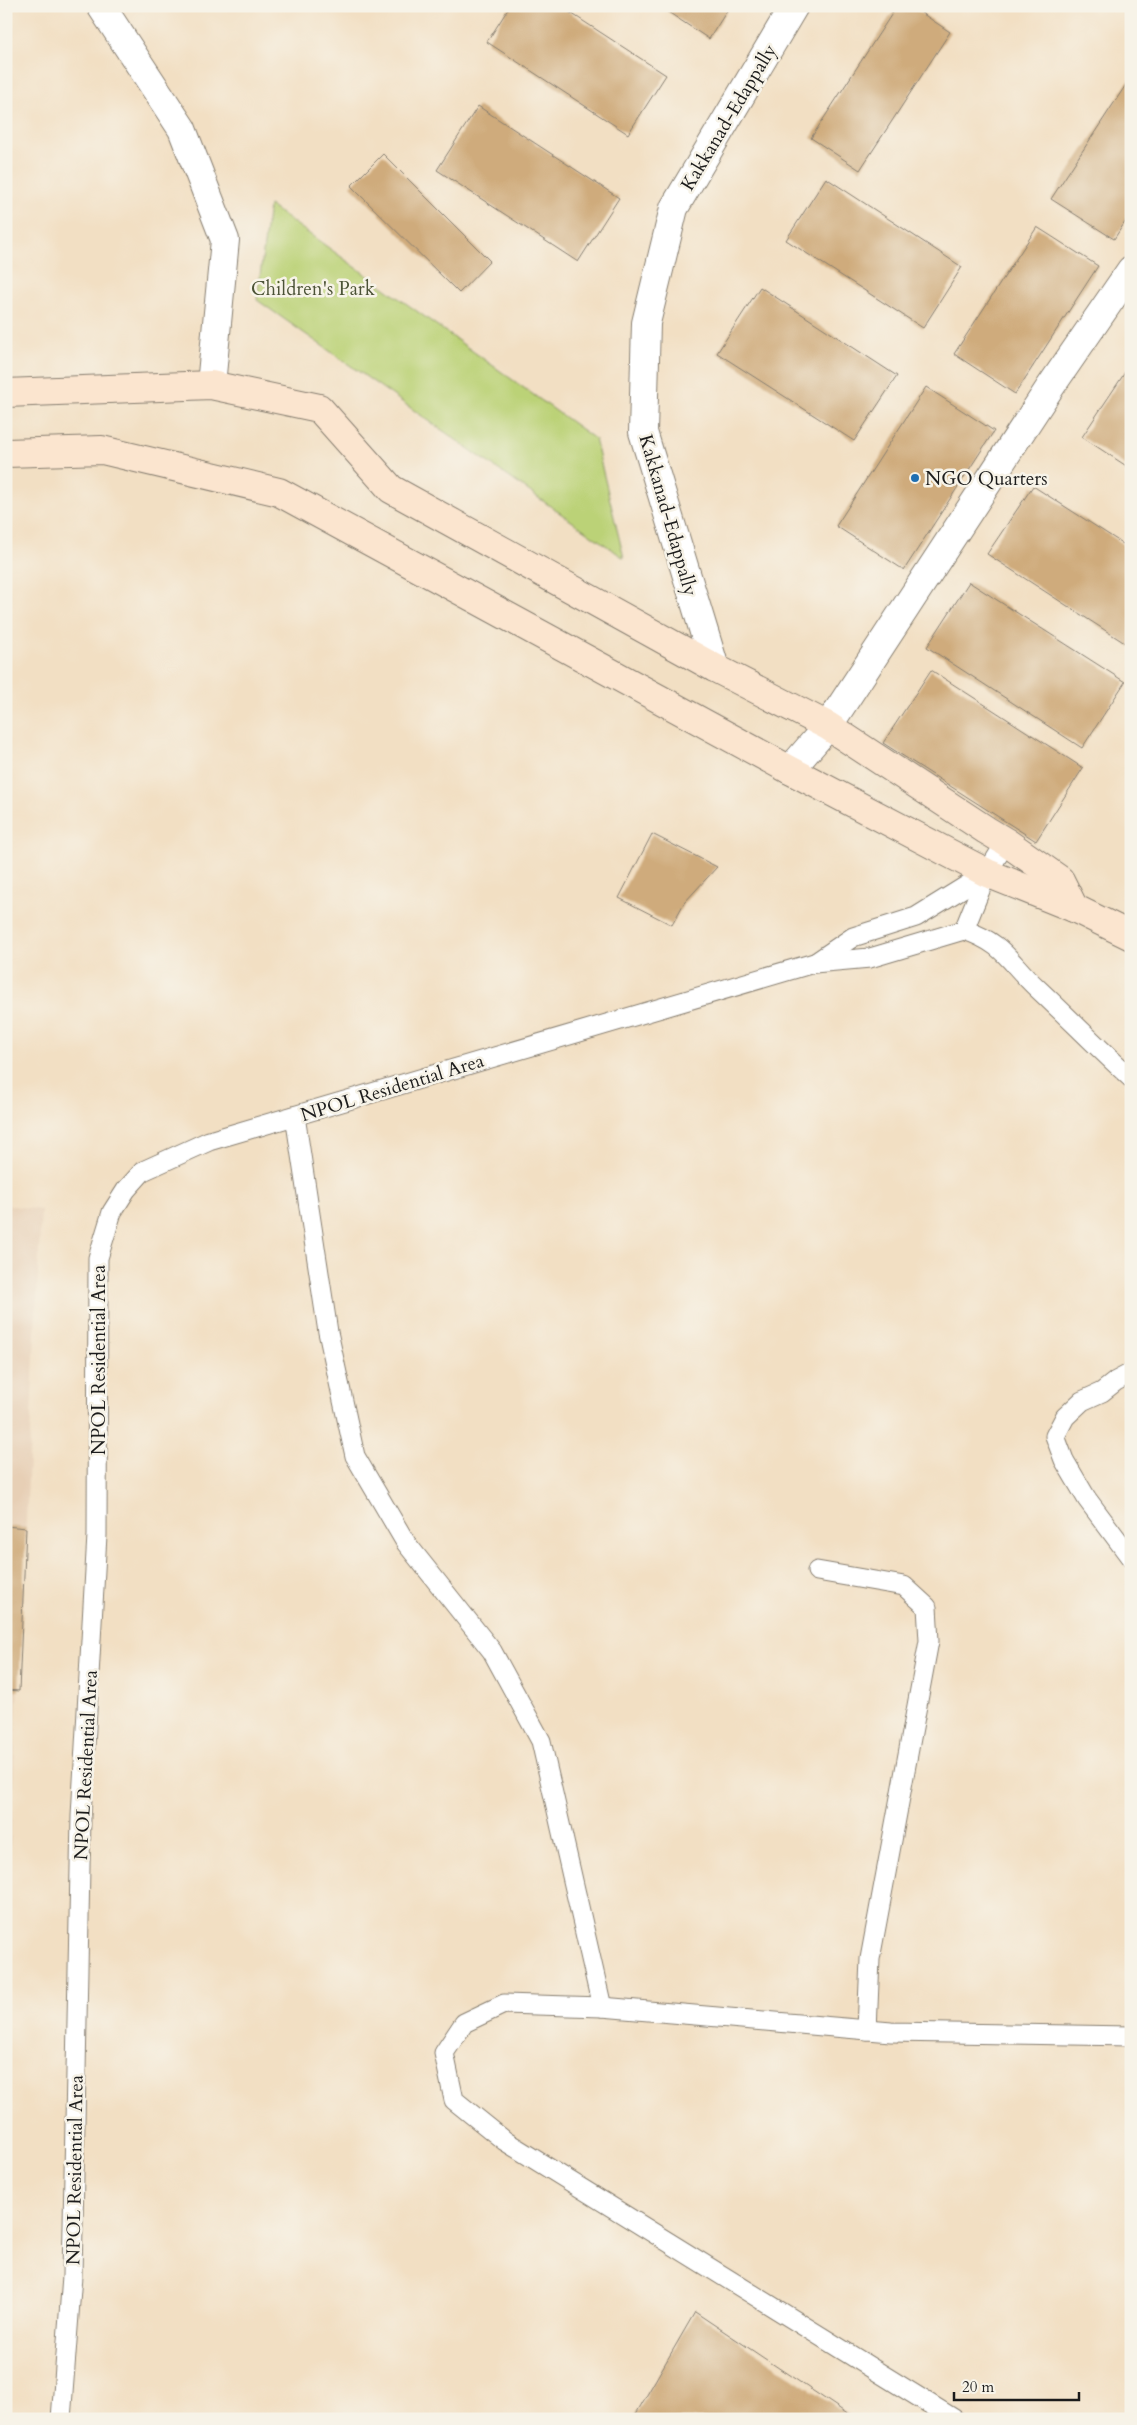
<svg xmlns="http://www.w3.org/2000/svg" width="1137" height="2425" font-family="Cardo,serif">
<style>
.built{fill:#e7cfb5}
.green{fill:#bbd277;stroke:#6c774a}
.building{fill:#cfab7c}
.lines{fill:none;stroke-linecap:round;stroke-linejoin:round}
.service-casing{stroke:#877e70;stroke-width:21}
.minor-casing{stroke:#877e70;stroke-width:30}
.tertiary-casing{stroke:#877e70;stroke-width:30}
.secondary-casing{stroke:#877e70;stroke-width:30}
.service{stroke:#fff;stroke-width:19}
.minor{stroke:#fff;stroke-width:28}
.tertiary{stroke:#fff;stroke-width:28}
.secondary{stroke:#fbe5cf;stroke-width:28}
.poi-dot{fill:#1f6fb2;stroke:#f7f3e8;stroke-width:2}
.labels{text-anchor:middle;stroke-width:5;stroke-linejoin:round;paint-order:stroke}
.street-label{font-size:19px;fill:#1c1c1c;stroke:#f7f3e8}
.park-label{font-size:19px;fill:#4c5337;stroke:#f7f3e8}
.poi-label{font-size:19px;fill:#1c1c1c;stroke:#f7f3e8;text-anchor:start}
</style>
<rect width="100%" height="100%" fill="#f7f3e8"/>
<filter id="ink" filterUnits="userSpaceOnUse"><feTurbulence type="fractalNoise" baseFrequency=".02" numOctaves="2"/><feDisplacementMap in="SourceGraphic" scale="10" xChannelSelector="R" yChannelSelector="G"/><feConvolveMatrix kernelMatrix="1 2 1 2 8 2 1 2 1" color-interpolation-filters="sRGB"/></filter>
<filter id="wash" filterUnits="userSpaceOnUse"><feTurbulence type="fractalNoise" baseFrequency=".0096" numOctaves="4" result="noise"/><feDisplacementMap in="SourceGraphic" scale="20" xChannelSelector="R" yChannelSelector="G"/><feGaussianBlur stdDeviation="1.12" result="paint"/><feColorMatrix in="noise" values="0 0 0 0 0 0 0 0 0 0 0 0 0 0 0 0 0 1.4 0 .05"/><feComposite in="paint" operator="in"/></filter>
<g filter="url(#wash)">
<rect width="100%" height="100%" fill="#f2dfc3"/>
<polygon class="built" points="6,1205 41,1210 6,1932"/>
<polygon class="green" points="269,205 595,439 624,558 257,300"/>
<g id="blocks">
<g class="building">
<polygon points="510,6 560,6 666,75 628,134 487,42"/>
<polygon points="659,6 730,6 709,39"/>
<polygon points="897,6 911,6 950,32 860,170 811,138"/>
<polygon points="1131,77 1131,213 1114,239 1051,199"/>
<polygon points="478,106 619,198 578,262 437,170"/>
<polygon points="383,154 490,261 459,293 351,186"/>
<polygon points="826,178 962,267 923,328 786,240"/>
<polygon points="1037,227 1098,266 1015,394 954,354"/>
<polygon points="760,287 897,376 854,441 717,353"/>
<polygon points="1128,368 1131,370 1131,469 1082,437"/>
<polygon points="926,387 994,431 904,570 836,526"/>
<polygon points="1033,486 1131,549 1131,647 987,554"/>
<polygon points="969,582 1125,682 1082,748 927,647"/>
<polygon points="931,670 1083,768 1036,841 883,743"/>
<polygon points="652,834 717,867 684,903 672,925 619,898"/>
<polygon points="6,1526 26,1528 19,1691 6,1690"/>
<polygon points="6,1735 10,1735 8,1758 6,1758"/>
<polygon points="695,2312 855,2419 633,2419"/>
</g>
</g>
</g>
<g filter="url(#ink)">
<use href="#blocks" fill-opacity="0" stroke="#877e70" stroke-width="1"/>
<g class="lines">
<defs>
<g id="service">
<path d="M964,930C1004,943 1009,962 1037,988C1069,1018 1099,1049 1131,1078"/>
<polyline points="964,930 987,873 1006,842"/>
<polyline points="815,963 853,937 916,917 987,873"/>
<polyline points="295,1116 328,1332 355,1456 406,1543 492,1651 541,1741 602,2007"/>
<polyline points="1131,1373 1116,1381 1102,1392 1082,1401 1065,1417 1055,1436 1064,1460 1087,1499 1131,1558"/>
<polyline points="817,1571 904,1586 927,1607 929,1641 870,1959 867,2030"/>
<polyline points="61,2419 72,2276 81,1816 97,1535 98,1258 112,1212 126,1190 143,1171 209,1141 814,963 870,958 964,930"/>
<polyline points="954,2419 505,2141 454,2100 444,2053 464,2023 504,2004 602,2007 891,2032 1131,2036"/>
</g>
<g id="minor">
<polyline points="101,6 182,129 225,240 211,385"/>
<polyline points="790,770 828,726 1051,386 1131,270"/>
</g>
<polyline id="tertiary" points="715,668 643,432 646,323 674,208 794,6"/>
<g id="secondary">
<polyline points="6,393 211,385 319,408 391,489 715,668 828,726 986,830 1006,842 1060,880 1074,908"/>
<polyline points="6,453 102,450 279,492 790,770 987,873 1074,908 1131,936"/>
</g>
</defs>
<use href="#service" class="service-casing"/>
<use href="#minor" class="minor-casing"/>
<use href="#tertiary" class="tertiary-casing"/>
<use href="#secondary" class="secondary-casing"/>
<use href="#service" class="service"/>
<use href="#minor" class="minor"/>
<use href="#tertiary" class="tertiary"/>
<use href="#secondary" class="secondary"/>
</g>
</g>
<circle class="poi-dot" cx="915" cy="478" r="5"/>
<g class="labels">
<g class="street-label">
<text transform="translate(728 117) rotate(-59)" y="7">Kakkanad-Edappally</text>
<text transform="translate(669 515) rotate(74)" y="7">Kakkanad-Edappally</text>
<text transform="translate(392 1087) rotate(-17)" y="7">NPOL Residential Area</text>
<text transform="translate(98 1360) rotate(-90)" y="7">NPOL Residential Area</text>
<text transform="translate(85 1765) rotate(-87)" y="7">NPOL Residential Area</text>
<text transform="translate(74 2170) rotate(-89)" y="7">NPOL Residential Area</text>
</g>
<g class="park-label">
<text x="313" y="295">Children's Park</text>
</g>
<g class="poi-label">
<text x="925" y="485">NGO Quarters</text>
</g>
</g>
<rect width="1137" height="2425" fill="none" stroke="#f7f3e8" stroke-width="25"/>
<path d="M954 2392v8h125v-8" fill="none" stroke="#1c1c1c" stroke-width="2.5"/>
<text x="962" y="2392" font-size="15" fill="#1c1c1c" stroke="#f7f3e8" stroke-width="4" paint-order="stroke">20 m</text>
</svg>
